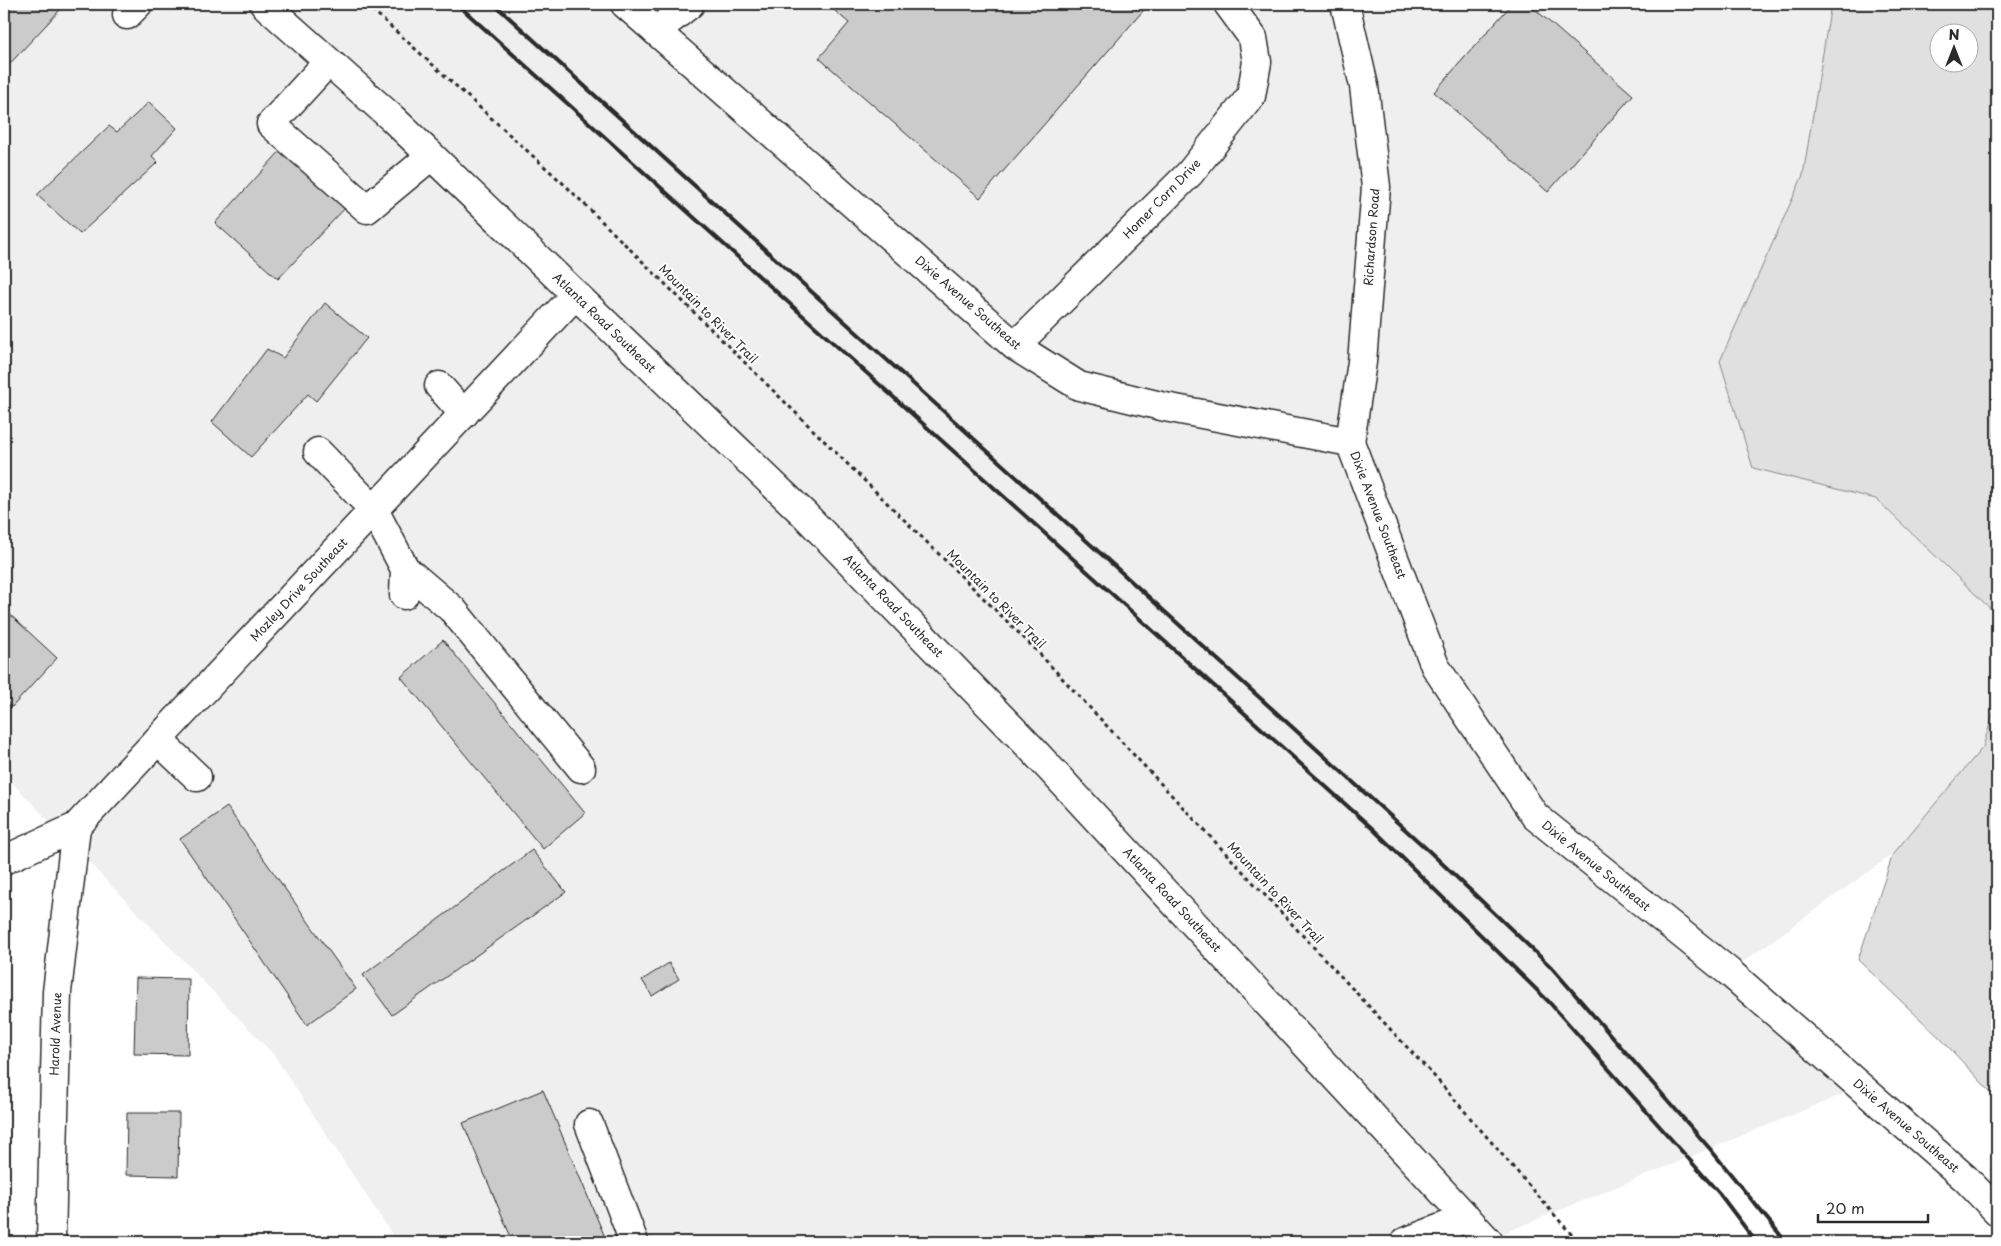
<svg xmlns="http://www.w3.org/2000/svg" width="2001" height="1246" font-family="'Playpen Sans',sans-serif">
<style>
.built{fill:#efefef}
.green{fill:#e0e0e0;stroke:#868686;fill-rule:evenodd}
.building{fill:#cbcbcb;stroke:#2b2b2b}
.lines{fill:none;stroke-linecap:round;stroke-linejoin:round}
.minor-casing{stroke:#2b2b2b;stroke-width:31}
.major-casing{stroke:#2b2b2b;stroke-width:31}
.path{stroke:#2b2b2b;stroke-width:3;stroke-dasharray:4 4;stroke-linecap:butt}
.minor{stroke:#fff;stroke-width:28}
.major{stroke:#fff;stroke-width:28}
.rail{stroke:#2b2b2b;stroke-width:4}
.labels{text-anchor:middle;stroke-width:4;stroke-linejoin:round;paint-order:stroke}
.street-label{font-size:12px;fill:#2b2b2b;stroke:#fff}
</style>
<rect width="100%" height="100%" fill="#fff"/>
<filter id="ink" filterUnits="userSpaceOnUse"><feTurbulence type="fractalNoise" baseFrequency=".02" numOctaves="2"/><feDisplacementMap in="SourceGraphic" scale="10" xChannelSelector="R" yChannelSelector="G"/><feConvolveMatrix kernelMatrix="1 2 1 2 8 2 1 2 1" color-interpolation-filters="sRGB"/></filter>
<g filter="url(#ink)">
<polygon class="built" points="4,4 1831,4 1803,175 1720,362 1753,468 1876,499 1997,615 1997,700 1983,747 1893,854 1729,972 1856,1089 1482,1242 397,1242 274,1055 4,774"/>
<g class="green">
<path d="M1831,4H1997V615L1876,499L1753,468L1720,361L1803,175ZM1938,32H1968V62H1938Z"/>
<polygon points="1997,700 1997,1099 1941,1039 1858,960 1893,854 1983,747"/>
</g>
<g class="building">
<polygon points="4,4 53,4 60,10 4,70"/>
<polygon points="827,4 1149,4 980,198 819,58 849,23"/>
<polygon points="1512,4 1529,4 1633,95 1548,192 1434,92"/>
<polygon points="149,102 177,128 152,156 158,162 80,234 37,195 109,126 117,132"/>
<polygon points="283,148 347,206 278,279 215,223"/>
<polygon points="325,303 367,338 316,401 308,394 251,457 212,422 267,349 283,358"/>
<polygon points="4,609 57,658 12,707 4,699"/>
<polygon points="443,640 585,813 543,849 401,677"/>
<polygon points="227,807 356,989 307,1025 180,839"/>
<polygon points="532,850 566,892 392,1015 363,975"/>
<polygon points="669,963 679,979 652,996 642,980"/>
<polygon points="136,978 189,979 188,1055 134,1054"/>
<polygon points="543,1090 607,1242 513,1242 463,1123"/>
<polygon points="127,1113 179,1113 178,1176 126,1175"/>
<rect x="127" y="1238" width="49" height="4"/>
</g>
<g class="lines">
<defs>
<g id="minor">
<polyline points="625,4 1015,346 1079,386 1165,407 1350,442 1435,666 1535,816 1729,972 1965,1178 1997,1211"/>
<polyline points="1345,4 1364,86 1376,187 1362,362 1350,442"/>
<polyline points="127,15 138,4"/>
<polyline points="656,31 690,4"/>
<polyline points="328,62 271,124 367,209 431,156"/>
<polyline points="1015,346 1190,173 1251,96 1257,62 1253,38 1228,4"/>
<polyline points="439,386 464,414"/>
<polyline points="318,452 374,510 405,569 404,595"/>
<polyline points="405,569 453,610 581,768"/>
<polyline points="158,740 197,777"/>
<polyline points="4,860 76,827 575,295"/>
<polyline points="589,1124 634,1242"/>
<polyline points="51,1242 57,992 76,827"/>
<polyline points="1405,1242 1467,1218"/>
</g>
<polyline id="major" points="264,4 392,118 805,515 1030,747 1489,1242"/>
</defs>
<use href="#minor" class="minor-casing"/>
<use href="#major" class="major-casing"/>
<polyline class="path" points="366,4 567,187 1034,648 1434,1076 1578,1242"/>
<use href="#minor" class="minor"/>
<use href="#major" class="major"/>
<g class="rail">
<polyline points="457,4 1374,830 1549,1002 1719,1193 1756,1242"/>
<polyline points="494,4 1429,851 1552,968 1711,1150 1786,1242"/>
</g>
</g>
</g>
<g class="labels">
<g class="street-label">
<text transform="translate(1162 199) rotate(-46)" y="4">Homer Corn Drive</text>
<text transform="translate(1372 237) rotate(-86)" y="4">Richardson Road</text>
<text transform="translate(968 303) rotate(41)" y="4">Dixie Avenue Southeast</text>
<text transform="translate(708 314) rotate(45)" y="4">Mountain to River Trail</text>
<text transform="translate(604 323) rotate(44)" y="4">Atlanta Road Southeast</text>
<text transform="translate(1378 515) rotate(69)" y="4">Dixie Avenue Southeast</text>
<text transform="translate(299 590) rotate(-47)" y="4">Mozley Drive Southeast</text>
<text transform="translate(996 599) rotate(45)" y="4">Mountain to River Trail</text>
<text transform="translate(893 606) rotate(46)" y="4">Atlanta Road Southeast</text>
<text transform="translate(1596 866) rotate(39)" y="4">Dixie Avenue Southeast</text>
<text transform="translate(1275 893) rotate(47)" y="4">Mountain to River Trail</text>
<text transform="translate(1172 900) rotate(47)" y="4">Atlanta Road Southeast</text>
<text transform="translate(56 1034) rotate(-88)" y="4">Harold Avenue</text>
<text transform="translate(1906 1126) rotate(41)" y="4">Dixie Avenue Southeast</text>
</g>
</g>
<rect width="2001" height="1246" fill="none" stroke="#fff" stroke-width="20"/>
<rect x="10" y="10" width="1981" height="1226" fill="none" stroke="#2b2b2b" stroke-width="2" filter="url(#ink)"/>
<g transform="translate(1954 48)"><circle r="24" fill="#ffffff" stroke="#aaaaaa"/>
<path d="M0-4L9 19L0 12L-9 19Z" fill="#2b2b2b"/>
<text y="-8" font-size="14" font-weight="bold" text-anchor="middle" fill="#2b2b2b">N</text>
</g>
<path d="M1818 1214v8h110v-8" fill="none" stroke="#2b2b2b" stroke-width="2.5"/>
<text x="1826" y="1214" font-size="15" fill="#2b2b2b" stroke="#ffffff" stroke-width="4" paint-order="stroke">20 m</text>
</svg>
